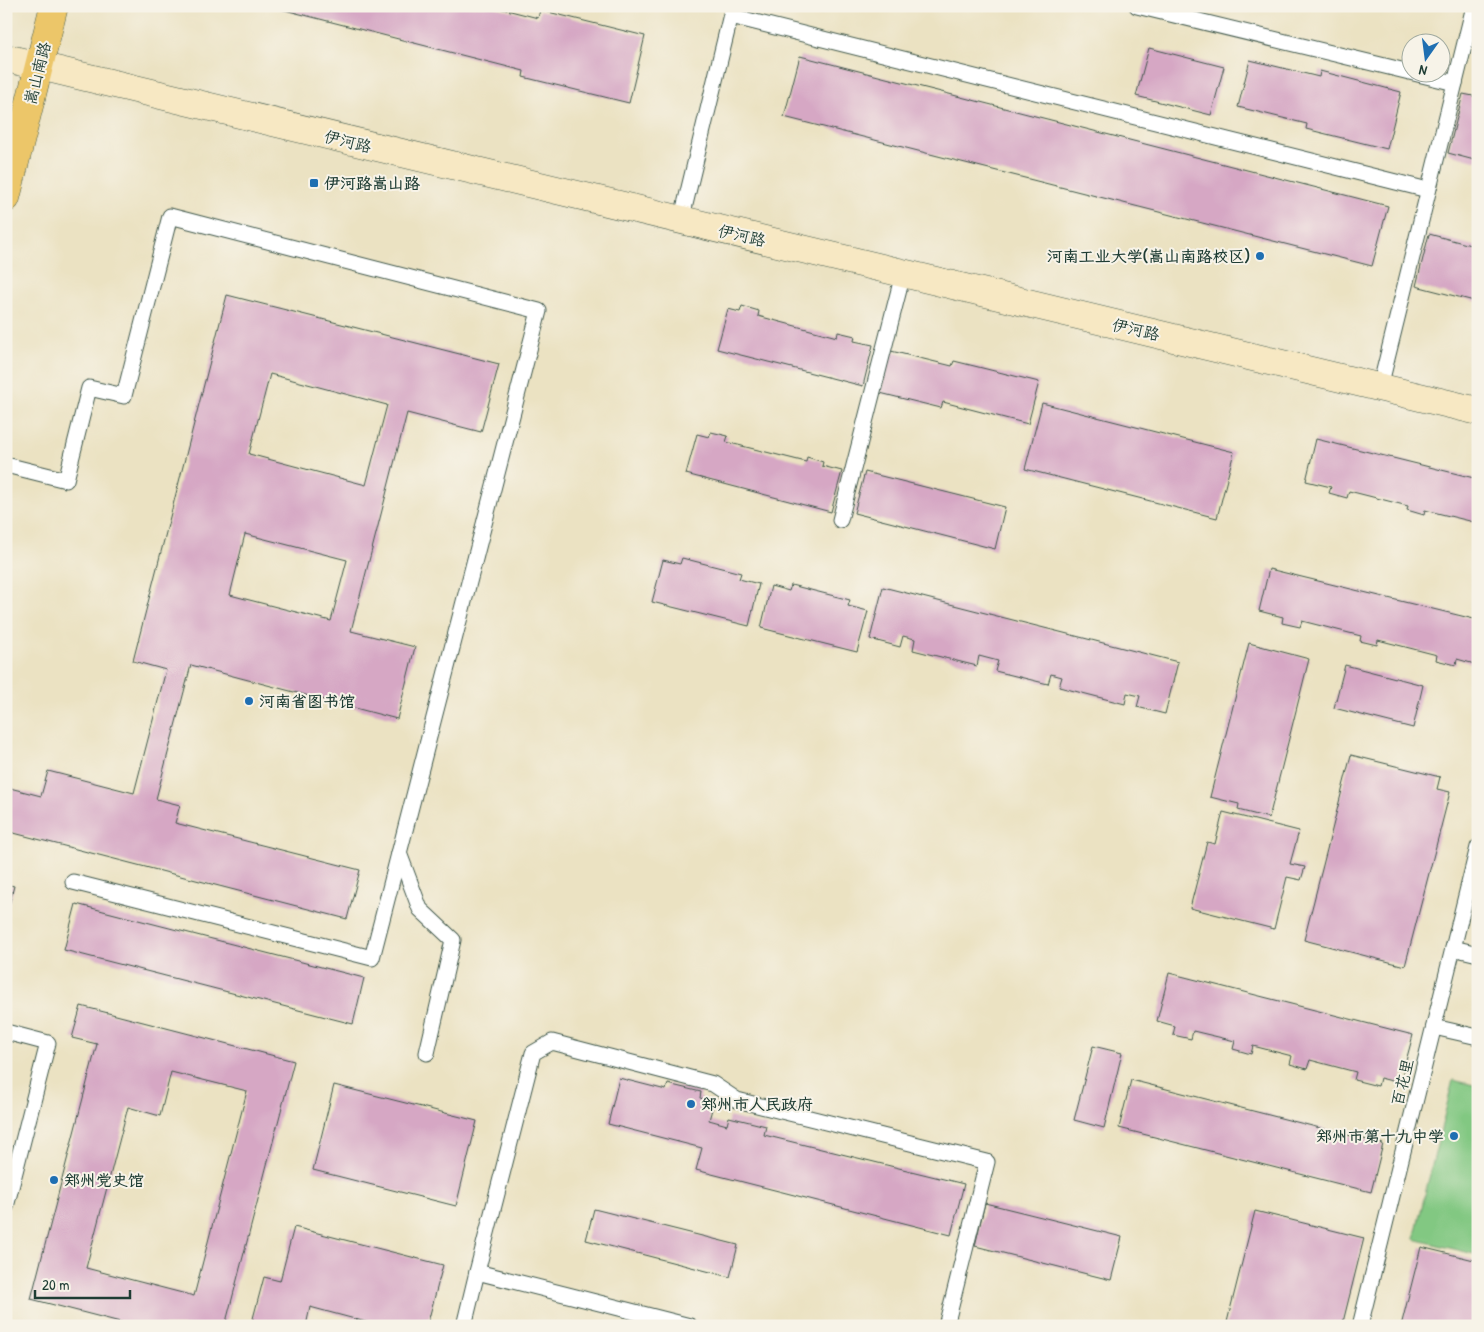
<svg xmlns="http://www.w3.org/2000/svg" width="1484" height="1332" font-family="'Patrick Hand','LXGW WenKai TC',sans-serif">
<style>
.green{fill:#82c882;stroke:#50825b}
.building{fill:#d6a7c4;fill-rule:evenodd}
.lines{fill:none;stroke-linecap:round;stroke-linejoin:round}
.lane-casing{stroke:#3e5649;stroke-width:17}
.secondary-casing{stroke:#3e5649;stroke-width:29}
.primary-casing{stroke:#3e5649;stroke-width:29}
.lane{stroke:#fff;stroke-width:15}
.secondary{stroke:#f7e8c3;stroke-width:28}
.primary{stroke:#ecc669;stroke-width:28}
.poi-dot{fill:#1f6fb2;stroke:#f7f3e8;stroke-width:2}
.labels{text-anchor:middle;stroke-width:4;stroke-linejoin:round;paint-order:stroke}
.street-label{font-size:16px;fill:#1f3d34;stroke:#f7f3e8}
.poi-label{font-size:16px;font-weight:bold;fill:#1f3d34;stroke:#f7f3e8;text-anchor:start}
</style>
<rect width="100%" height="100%" fill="#f7f3e8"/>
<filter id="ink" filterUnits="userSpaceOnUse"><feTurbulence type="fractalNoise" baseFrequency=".02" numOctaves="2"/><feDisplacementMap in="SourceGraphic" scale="10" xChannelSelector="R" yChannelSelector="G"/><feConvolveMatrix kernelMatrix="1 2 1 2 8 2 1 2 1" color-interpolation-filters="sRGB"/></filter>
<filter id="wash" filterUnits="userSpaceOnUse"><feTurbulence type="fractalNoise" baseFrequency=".0096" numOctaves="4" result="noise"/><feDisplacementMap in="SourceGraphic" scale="20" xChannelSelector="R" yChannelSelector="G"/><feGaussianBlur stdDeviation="1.12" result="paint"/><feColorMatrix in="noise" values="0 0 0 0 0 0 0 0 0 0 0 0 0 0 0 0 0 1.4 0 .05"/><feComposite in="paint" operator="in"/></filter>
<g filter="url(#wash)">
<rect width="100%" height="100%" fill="#ebe2c2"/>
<polygon class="green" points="1453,1080 1478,1086 1478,1255 1414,1239"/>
<g id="blocks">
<g class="building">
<polygon points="269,6 491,6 538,18 540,10 645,36 629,103 523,77 524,71"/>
<polygon points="1149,48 1224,67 1211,115 1136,96"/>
<polygon points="800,56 1388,206 1372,266 784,117"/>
<polygon points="1250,60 1319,77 1320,71 1401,92 1387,149 1306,129 1307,124 1238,107"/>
<polygon points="1463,94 1478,97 1478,161 1448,153"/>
<polygon points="1429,234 1478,247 1478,302 1416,286"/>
<path d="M227,295L499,364L481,432L407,413L351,631L415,647L397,719L191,665L156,799L180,805L175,823L360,870L347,919L6,831V787L41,796L48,771L134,793L166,670L133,661ZM270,374L387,405L366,485L249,454ZM245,534L347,560L331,621L230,595Z"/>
<polygon points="742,306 759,311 758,316 837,337 838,332 855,336 854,341 873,345 863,386 717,349 728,309 740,312"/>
<polygon points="891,351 952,366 954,361 1039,382 1028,424 943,402 941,408 880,393"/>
<polygon points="1042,403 1234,452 1217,518 1025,469"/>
<polygon points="711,432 728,436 726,442 806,462 807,457 823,462 822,466 842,471 831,512 686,474 697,434 709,437"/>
<polygon points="1316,439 1478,479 1478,523 1425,510 1424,515 1407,510 1408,506 1349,491 1347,498 1329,493 1331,487 1306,481"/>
<polygon points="865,472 1005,507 995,549 854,513"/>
<polygon points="682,558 741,573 739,579 759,584 749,626 652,602 663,560 680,564"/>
<polygon points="1269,569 1478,620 1478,665 1457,659 1456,665 1436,660 1437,655 1378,640 1377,645 1360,641 1361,636 1302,621 1300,627 1282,623 1283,617 1259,611"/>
<polygon points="791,585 850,600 848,606 868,611 857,652 761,628 771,586 789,591"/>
<polygon points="883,587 1178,662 1165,714 1137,707 1140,696 1127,693 1125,704 1059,687 1062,677 1051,674 1048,684 995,671 998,661 979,656 977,666 913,650 915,639 903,636 900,647 870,639"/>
<polygon points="1249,643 1309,659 1269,818 1238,810 1239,804 1210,797"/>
<polygon points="1345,665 1423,685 1413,728 1334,708"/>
<polygon points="1351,755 1440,777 1437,789 1450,792 1405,966 1304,940"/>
<polygon points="1223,812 1299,831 1290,864 1305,867 1301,880 1287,877 1274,929 1190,908 1207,842 1215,844"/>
<polygon points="6,884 14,886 7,913 6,913"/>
<polygon points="76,904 364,978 353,1024 64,950"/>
<polygon points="1169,973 1413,1035 1400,1083 1380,1078 1378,1086 1354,1080 1356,1072 1310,1060 1307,1069 1290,1064 1292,1056 1253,1046 1251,1054 1233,1049 1235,1041 1193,1031 1191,1039 1173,1035 1175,1026 1157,1021"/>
<path d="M81,1006L294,1061L225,1326H136L31,1299L97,1044L72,1038ZM171,1072L247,1091L194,1296L86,1268L128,1107L160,1116Z"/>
<polygon points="1093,1046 1122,1053 1104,1128 1074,1120"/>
<polygon points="619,1078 666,1090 668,1084 701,1092 700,1098 714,1102 709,1120 727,1125 729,1117 766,1126 764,1135 964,1184 951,1235 696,1170 702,1148 608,1124"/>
<polygon points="1131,1080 1383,1144 1371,1192 1119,1128"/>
<polygon points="334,1085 477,1121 456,1206 313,1170"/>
<polygon points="985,1203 1122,1237 1111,1280 975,1246"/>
<polygon points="594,1209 738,1245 730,1277 586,1240"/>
<polygon points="1255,1211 1364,1238 1342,1326 1226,1326"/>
<polygon points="294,1227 443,1265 427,1326 381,1326 310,1307 306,1326 251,1326 264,1277 280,1281"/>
<polygon points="1421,1247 1478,1261 1478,1326 1401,1326"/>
</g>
</g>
</g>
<g filter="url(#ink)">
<use href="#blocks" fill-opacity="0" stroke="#3e5649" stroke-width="1"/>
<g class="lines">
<defs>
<g id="lane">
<polyline points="1137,6 1455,83"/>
<polyline points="731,16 1428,190"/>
<polyline points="681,221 733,6"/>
<polyline points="1380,387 1474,6"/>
<polyline points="6,465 66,480 89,388 124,396 170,216 539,311 372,958 73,882"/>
<polyline points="840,520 903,274"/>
<polyline points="399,853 420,909 453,940 427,1053"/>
<polyline points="1453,948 1478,954"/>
<polyline points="1434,1027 1478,1037"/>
<polyline points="6,1032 48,1043 6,1207"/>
<polyline points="477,1272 533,1053 552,1042 713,1084 737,1100 987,1162 946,1326"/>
<polyline points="464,1326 477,1272 690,1326"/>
<polyline points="1360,1326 1478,847"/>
</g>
<polyline id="secondary" points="6,58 1478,411"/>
<polyline id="primary" points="6,198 54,6"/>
</defs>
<use href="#lane" class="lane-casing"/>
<use href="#secondary" class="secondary-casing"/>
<use href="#primary" class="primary-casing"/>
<use href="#lane" class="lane"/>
<use href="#secondary" class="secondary"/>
<use href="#primary" class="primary"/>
</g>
</g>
<g class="poi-dot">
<rect x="309" y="178" width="10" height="10" rx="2.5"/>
<circle cx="1260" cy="256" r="5"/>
<circle cx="249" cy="701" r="5"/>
<circle cx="691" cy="1104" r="5"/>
<circle cx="1454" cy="1136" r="5"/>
<circle cx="54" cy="1180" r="5"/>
</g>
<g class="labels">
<g class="street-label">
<text transform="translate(37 73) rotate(-76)" y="6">嵩山南路</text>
<text transform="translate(348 141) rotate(14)" y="6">伊河路</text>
<text transform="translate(742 235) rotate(13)" y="6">伊河路</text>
<text transform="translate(1136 329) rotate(13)" y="6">伊河路</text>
<text transform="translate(1402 1082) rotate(-76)" y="6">百花里</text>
</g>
<g class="poi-label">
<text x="324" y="189">伊河路嵩山路</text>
<text x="1250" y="262" text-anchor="end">河南工业大学(嵩山南路校区)</text>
<text x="259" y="707">河南省图书馆</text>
<text x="701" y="1110">郑州市人民政府</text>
<text x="1444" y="1142" text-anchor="end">郑州市第十九中学</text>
<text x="64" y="1186">郑州党史馆</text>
</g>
</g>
<rect width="1484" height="1332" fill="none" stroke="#f7f3e8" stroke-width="25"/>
<g transform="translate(1426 58) rotate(194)"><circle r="24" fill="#f7f3e8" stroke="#a1aaa0"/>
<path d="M0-4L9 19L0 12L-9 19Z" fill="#1f6fb2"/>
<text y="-8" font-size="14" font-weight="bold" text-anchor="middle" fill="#1f3d34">N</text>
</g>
<path d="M35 1290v8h95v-8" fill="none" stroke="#1f3d34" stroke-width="2.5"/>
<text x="42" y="1290" font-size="15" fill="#1f3d34" stroke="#f7f3e8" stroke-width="4" paint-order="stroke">20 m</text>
</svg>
